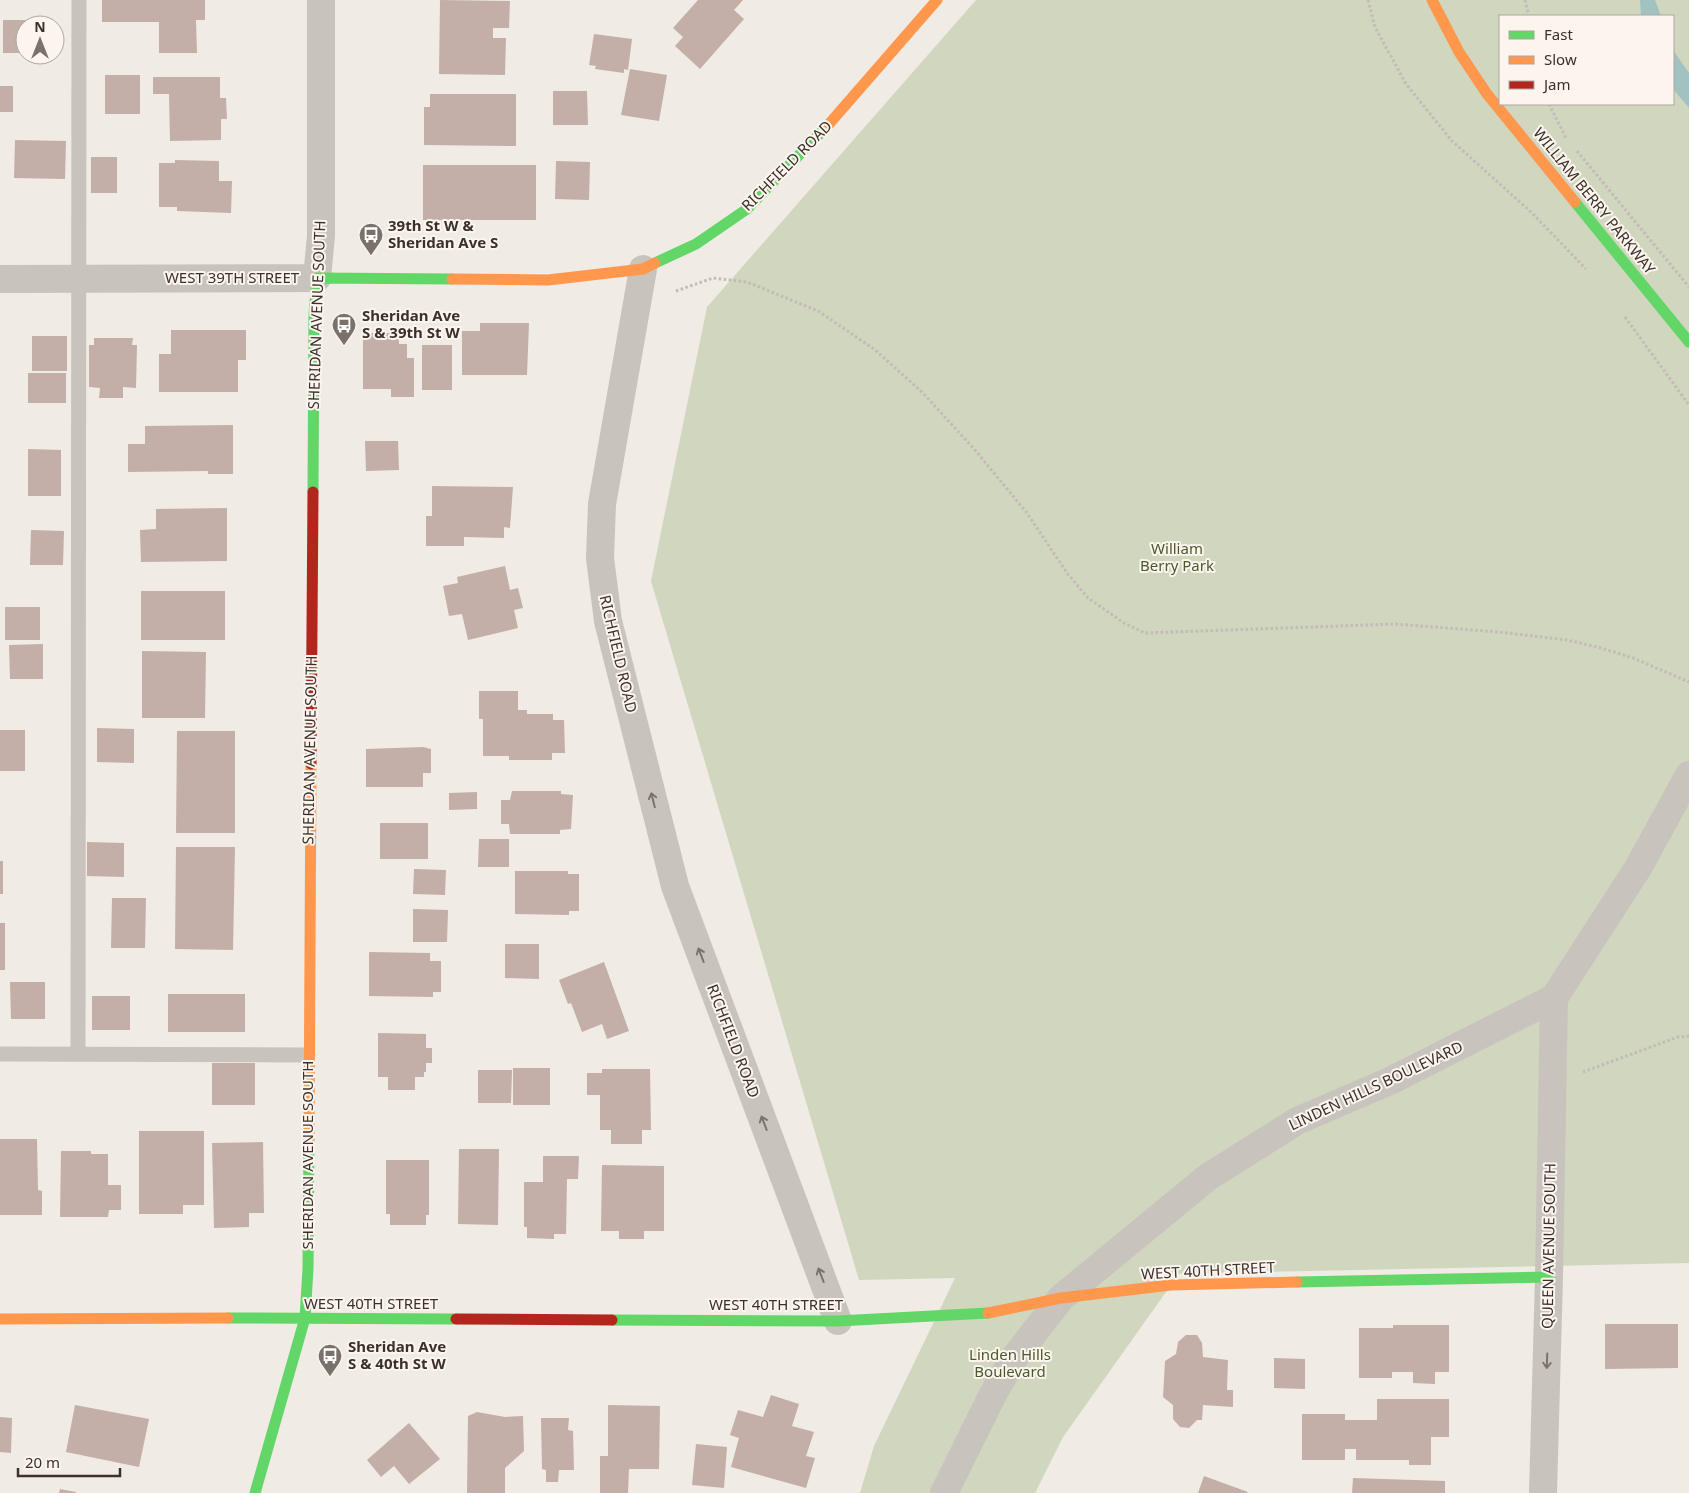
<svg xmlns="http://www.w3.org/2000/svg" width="1689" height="1493" font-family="'Noto Sans',sans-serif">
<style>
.green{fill:#d1d6bf;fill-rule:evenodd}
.water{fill:#a1c2c1}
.building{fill:#c3afa7}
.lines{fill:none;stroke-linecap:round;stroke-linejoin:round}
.path{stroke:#c2bbb6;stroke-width:3;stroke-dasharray:2.5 2.5;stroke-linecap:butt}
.lane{stroke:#c9c3be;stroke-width:15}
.street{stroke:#c9c3be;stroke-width:28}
.fast{stroke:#63d668;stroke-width:11}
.slow{stroke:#ff974d;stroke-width:11}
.jam{stroke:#b3261e;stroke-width:11}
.oneway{stroke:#7b726d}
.labels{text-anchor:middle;stroke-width:4;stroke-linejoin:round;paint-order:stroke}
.street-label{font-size:15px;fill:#3b302b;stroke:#fbf5ee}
.poi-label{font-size:15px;font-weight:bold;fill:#3b302b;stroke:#fbf5ee;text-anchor:start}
.park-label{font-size:15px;fill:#4a5a2e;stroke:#fbf5ee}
</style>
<rect width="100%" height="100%" fill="#f0ebe5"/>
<path class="green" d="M976,0H1689V1263L1166,1274L1171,1285L1063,1437L1035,1493H860L874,1446L955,1278L859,1280L651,581L707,307ZM1500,16H1673V104H1500Z"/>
<g class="water">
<polygon points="1640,0 1655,0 1661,16 1641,16"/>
<polygon points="1673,50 1689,73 1689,108 1673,89"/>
</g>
<g class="building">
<polygon points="102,0 205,0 205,20 196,20 197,53 159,53 159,22 102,22"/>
<polygon points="440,0 510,1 509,28 493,28 493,38 506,38 505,75 439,74"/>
<polygon points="698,0 743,0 734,10 744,19 700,69 675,46 683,37 673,28"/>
<polygon points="3,20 36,20 36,25 25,25 25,53 3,53"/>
<polygon points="594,34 632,39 628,70 624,69 624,73 595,69 596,66 589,65"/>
<polygon points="630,69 667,75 659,121 621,115"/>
<rect x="105" y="75" width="35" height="39"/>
<polygon points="153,77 220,77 220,98 226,98 227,119 221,119 221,140 170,141 169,94 153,94"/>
<rect x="0" y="86" width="13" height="26"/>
<polygon points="553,91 587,91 588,125 553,125"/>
<polygon points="430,94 516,94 516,146 424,145 424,107 430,107"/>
<polygon points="15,140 66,141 65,179 14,178"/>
<rect x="91" y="157" width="26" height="36"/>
<polygon points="175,160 219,161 219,181 232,181 231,213 177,211 177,207 159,207 159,163 175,163"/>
<polygon points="556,161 590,162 589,200 555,199"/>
<rect x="423" y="165" width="113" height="55"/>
<polygon points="480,323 529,323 527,375 462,375 462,331 480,331"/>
<polygon points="171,330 246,330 246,360 238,360 238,392 159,392 159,354 171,354"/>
<polygon points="363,333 399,333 399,344 407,344 407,358 414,358 414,397 391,397 391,389 363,389"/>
<rect x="32" y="336" width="35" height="35"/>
<polygon points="94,338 133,338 132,345 137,345 136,388 123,387 123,398 99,398 100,388 89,387 89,345 94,345"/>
<rect x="422" y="345" width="30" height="45"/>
<rect x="28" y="373" width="38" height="30"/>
<polygon points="233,425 233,474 208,474 208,471 128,472 128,444 145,444 145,426"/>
<polygon points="365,441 398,441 399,470 366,471"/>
<polygon points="28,449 61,450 61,496 28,496"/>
<polygon points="432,486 513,487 510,528 504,527 504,538 464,537 464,546 426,546 426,516 432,516"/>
<polygon points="227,508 227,561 141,562 140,530 156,529 156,509"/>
<polygon points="31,530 64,531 63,565 30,565"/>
<polygon points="505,566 510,590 518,588 523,608 514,610 518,628 468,640 462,614 449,616 443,586 458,583 457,577"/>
<rect x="141" y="591" width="84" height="49"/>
<rect x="5" y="607" width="35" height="33"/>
<polygon points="43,644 43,679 10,679 9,645"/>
<polygon points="142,651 206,652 205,718 142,718"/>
<polygon points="479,691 518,691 518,710 527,710 527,714 553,714 553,720 564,720 565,753 552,753 552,760 509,760 509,756 483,756 483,719 479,719"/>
<polygon points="97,728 134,729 134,763 97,762"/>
<rect x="0" y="730" width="25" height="41"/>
<polygon points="177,731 235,731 235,833 176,833"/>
<polygon points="423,747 431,749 431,773 423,773 423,787 366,787 366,749"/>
<polygon points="512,791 561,791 561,794 573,795 571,829 560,830 560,834 510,834 509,824 501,824 501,800 510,800"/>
<polygon points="477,792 477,809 449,810 449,793"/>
<rect x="380" y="823" width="48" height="36"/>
<polygon points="479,839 509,839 509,867 478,867"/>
<polygon points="87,842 124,843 124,877 87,876"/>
<polygon points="176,847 235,847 233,950 175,949"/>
<rect x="0" y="861" width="3" height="33"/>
<polygon points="414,869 446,870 445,895 413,894"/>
<polygon points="515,871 568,871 568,874 579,874 579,911 569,911 569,915 515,914"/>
<polygon points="112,898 146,898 145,948 111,948"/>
<polygon points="413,909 448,910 447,942 413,942"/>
<rect x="0" y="923" width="5" height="47"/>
<polygon points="505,944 539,944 539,979 505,978"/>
<polygon points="369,952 430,953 430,961 441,961 441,992 433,992 433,997 369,996"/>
<polygon points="604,962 629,1031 607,1039 602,1024 582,1032 571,1003 568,1004 559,980"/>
<polygon points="10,982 45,982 45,1019 11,1019"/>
<rect x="168" y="994" width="77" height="38"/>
<rect x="92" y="996" width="38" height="34"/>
<polygon points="378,1033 426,1034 426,1048 432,1048 432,1063 426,1063 426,1072 424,1072 424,1077 415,1077 415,1090 388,1090 388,1077 378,1077"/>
<rect x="212" y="1063" width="43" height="42"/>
<rect x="513" y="1068" width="37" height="37"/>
<polygon points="602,1069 650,1069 651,1130 642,1130 642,1144 611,1144 611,1130 600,1130 600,1095 587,1095 587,1073 602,1073"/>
<polygon points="478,1070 512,1070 511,1103 478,1103"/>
<polygon points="139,1131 204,1131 204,1205 183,1205 183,1214 139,1214"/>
<polygon points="0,1139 37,1139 38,1190 42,1191 42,1215 0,1215"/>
<polygon points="263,1142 264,1213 249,1213 249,1227 214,1228 212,1143"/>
<polygon points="459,1149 499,1149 498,1225 458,1224"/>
<polygon points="61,1151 91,1151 91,1154 108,1154 108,1185 121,1185 121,1210 109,1210 108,1217 60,1217"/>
<polygon points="543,1156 579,1156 578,1179 567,1179 566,1234 554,1234 554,1239 527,1238 527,1227 524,1227 524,1182 543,1182"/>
<polygon points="386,1160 429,1160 429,1215 426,1215 426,1225 390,1225 390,1214 386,1214"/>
<polygon points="602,1165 664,1166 664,1231 644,1231 644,1239 619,1239 619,1231 601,1231"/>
<polygon points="1605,1324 1678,1324 1678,1368 1605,1369"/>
<polygon points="1393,1325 1449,1325 1449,1372 1435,1372 1435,1384 1413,1383 1413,1372 1392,1372 1392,1378 1359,1378 1359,1328 1393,1328"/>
<polygon points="1186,1335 1197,1335 1202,1343 1203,1357 1228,1360 1227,1390 1233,1390 1233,1407 1203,1405 1202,1420 1197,1420 1189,1428 1180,1427 1173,1419 1173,1405 1163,1397 1165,1361 1176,1354 1178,1342"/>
<polygon points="1274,1358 1305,1359 1305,1389 1274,1388"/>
<polygon points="771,1395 799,1404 792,1426 814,1432 806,1456 815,1458 806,1488 731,1467 739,1438 730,1435 738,1410 763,1417"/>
<polygon points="1377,1399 1449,1399 1449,1437 1431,1437 1431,1465 1409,1465 1409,1460 1356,1460 1356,1449 1345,1449 1345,1460 1302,1460 1302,1414 1345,1414 1345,1420 1377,1420"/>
<polygon points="75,1405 149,1419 139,1467 66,1452"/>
<polygon points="608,1405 660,1406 659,1469 629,1469 628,1493 600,1493 600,1456 608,1456"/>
<polygon points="477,1412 505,1417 523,1416 524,1451 505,1468 505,1493 467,1493 468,1416"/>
<polygon points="0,1417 12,1418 11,1453 0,1452"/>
<polygon points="541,1418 569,1418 568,1430 573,1431 574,1470 559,1470 558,1482 546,1482 546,1470 542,1469"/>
<polygon points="409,1423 440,1459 409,1484 394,1466 381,1477 367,1460"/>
<polygon points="696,1444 727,1447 724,1488 692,1485"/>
<polygon points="1204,1476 1248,1492 1247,1493 1198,1493"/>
<polygon points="1353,1478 1445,1481 1445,1493 1352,1493"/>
<polygon points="60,1489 76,1492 76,1493 59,1493"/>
</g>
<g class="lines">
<g class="path">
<polyline points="1368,0 1375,27 1406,84 1452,141 1532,213 1586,269"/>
<polyline points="1525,0 1529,16"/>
<polyline points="1549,104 1566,138"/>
<polyline points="1577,151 1689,287"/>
<polyline points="676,291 713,278 747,282 818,311 874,349 922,392 975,450 1027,513 1067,573 1088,598 1124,623 1145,633 1395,624 1499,632 1567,640 1601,648 1633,658 1689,682"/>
<polyline points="1625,317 1689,405"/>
<polyline points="1583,1072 1678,1037 1689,1036"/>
</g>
<g class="lane">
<polyline points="0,1054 308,1055"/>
<polyline points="78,1054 79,0"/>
</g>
<g class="street">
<polyline points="643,269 602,504 600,558 608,621 675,886 838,1321"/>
<polyline points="0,279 317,278 321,236 321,0"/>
<polyline points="944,1493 993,1394 1012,1361 1061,1298 1208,1177 1297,1121 1392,1080 1554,998 1638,868 1689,775"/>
<polyline points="1543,1493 1549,1277 1554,998"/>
</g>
<g class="fast">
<polyline points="1575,202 1689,342"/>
<polyline points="655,263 696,244 747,209 829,124"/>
<polyline points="313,492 314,315 317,278 452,279"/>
<polyline points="1297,1282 1549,1277"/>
<polyline points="228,1318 456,1319"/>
<polyline points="612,1320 838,1321 988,1313"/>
<polyline points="255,1493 305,1318 308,1269 309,1139"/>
</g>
<g class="slow">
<polyline points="1432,0 1459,52 1487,94 1575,202"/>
<polyline points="829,124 937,0"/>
<polyline points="452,279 548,280 643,269 655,263"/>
<polyline points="309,1139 311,764"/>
<polyline points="988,1313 1061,1298 1171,1285 1297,1282"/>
<polyline points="0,1319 228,1318"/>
</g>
<g class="jam">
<polyline points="311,764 313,492"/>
<polyline points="456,1319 612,1320"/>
</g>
</g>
<defs><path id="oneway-shaft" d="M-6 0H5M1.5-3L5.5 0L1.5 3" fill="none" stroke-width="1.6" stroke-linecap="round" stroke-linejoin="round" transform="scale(1.25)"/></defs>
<g class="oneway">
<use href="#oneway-shaft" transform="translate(653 800) rotate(-104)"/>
<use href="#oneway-shaft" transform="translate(701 955) rotate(-111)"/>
<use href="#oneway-shaft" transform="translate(764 1123) rotate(-111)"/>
<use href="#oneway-shaft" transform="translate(821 1275) rotate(-111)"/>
<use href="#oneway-shaft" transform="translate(1547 1361) rotate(92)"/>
</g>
<defs>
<symbol id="bus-pin" viewBox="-11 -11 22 30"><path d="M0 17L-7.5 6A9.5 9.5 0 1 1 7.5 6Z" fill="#7a716c" stroke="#fbf5ee"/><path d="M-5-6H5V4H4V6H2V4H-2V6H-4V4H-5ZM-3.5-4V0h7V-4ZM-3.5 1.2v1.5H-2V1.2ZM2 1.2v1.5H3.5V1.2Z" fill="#fff"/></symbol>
</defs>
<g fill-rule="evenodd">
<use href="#bus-pin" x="357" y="221" width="28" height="38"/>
<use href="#bus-pin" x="330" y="311" width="28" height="38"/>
<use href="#bus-pin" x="316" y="1342" width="28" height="38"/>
</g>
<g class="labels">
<g class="street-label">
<text transform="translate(787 166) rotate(-45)" y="5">RICHFIELD ROAD</text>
<text transform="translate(1594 201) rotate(51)" y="5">WILLIAM BERRY PARKWAY</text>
<text x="232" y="283">WEST 39TH STREET</text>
<text transform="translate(317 315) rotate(-88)" y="5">SHERIDAN AVENUE SOUTH</text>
<text transform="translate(618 654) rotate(77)" y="5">RICHFIELD ROAD</text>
<text transform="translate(310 750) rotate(-89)" y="5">SHERIDAN AVENUE SOUTH</text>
<text transform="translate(733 1041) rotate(69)" y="5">RICHFIELD ROAD</text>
<text transform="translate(1376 1086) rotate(-25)" y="5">LINDEN HILLS BOULEVARD</text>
<text transform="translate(308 1155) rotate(-90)" y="5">SHERIDAN AVENUE SOUTH</text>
<text transform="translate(1549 1246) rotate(-89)" y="5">QUEEN AVENUE SOUTH</text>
<text transform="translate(1208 1271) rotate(-3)" y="5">WEST 40TH STREET</text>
<text x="371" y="1309">WEST 40TH STREET</text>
<text x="776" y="1310">WEST 40TH STREET</text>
</g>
<g class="poi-label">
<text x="388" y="231">39th St W &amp;<tspan x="388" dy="17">Sheridan Ave S</tspan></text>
<text x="362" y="321">Sheridan Ave<tspan x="362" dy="17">S &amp; 39th St W</tspan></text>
<text x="348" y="1352">Sheridan Ave<tspan x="348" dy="17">S &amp; 40th St W</tspan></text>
</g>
<g class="park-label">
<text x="1177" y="554">William<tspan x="1177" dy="17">Berry Park</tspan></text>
<text x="1010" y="1360">Linden Hills<tspan x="1010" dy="17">Boulevard</tspan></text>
</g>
</g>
<rect x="1499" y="15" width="175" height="90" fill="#fbf5ee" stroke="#aea6a0"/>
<rect x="1509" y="31" width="25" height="8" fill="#63d668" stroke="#aea6a0"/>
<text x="1544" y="40" font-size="15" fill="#3b302b">Fast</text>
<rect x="1509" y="56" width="25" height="8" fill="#ff974d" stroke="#aea6a0"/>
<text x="1544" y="65" font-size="15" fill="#3b302b">Slow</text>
<rect x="1509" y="81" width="25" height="8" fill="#b3261e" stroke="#aea6a0"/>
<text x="1544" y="90" font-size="15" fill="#3b302b">Jam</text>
<g transform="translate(40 40)"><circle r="24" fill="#fbf5ee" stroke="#aea6a0"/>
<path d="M0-4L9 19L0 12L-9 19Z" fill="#7a716c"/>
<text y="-8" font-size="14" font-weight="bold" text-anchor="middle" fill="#3b302b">N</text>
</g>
<path d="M18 1468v8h102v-8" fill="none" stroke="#3b302b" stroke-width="2.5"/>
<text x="25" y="1468" font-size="15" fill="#3b302b" stroke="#fbf5ee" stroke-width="4" paint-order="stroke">20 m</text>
</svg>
